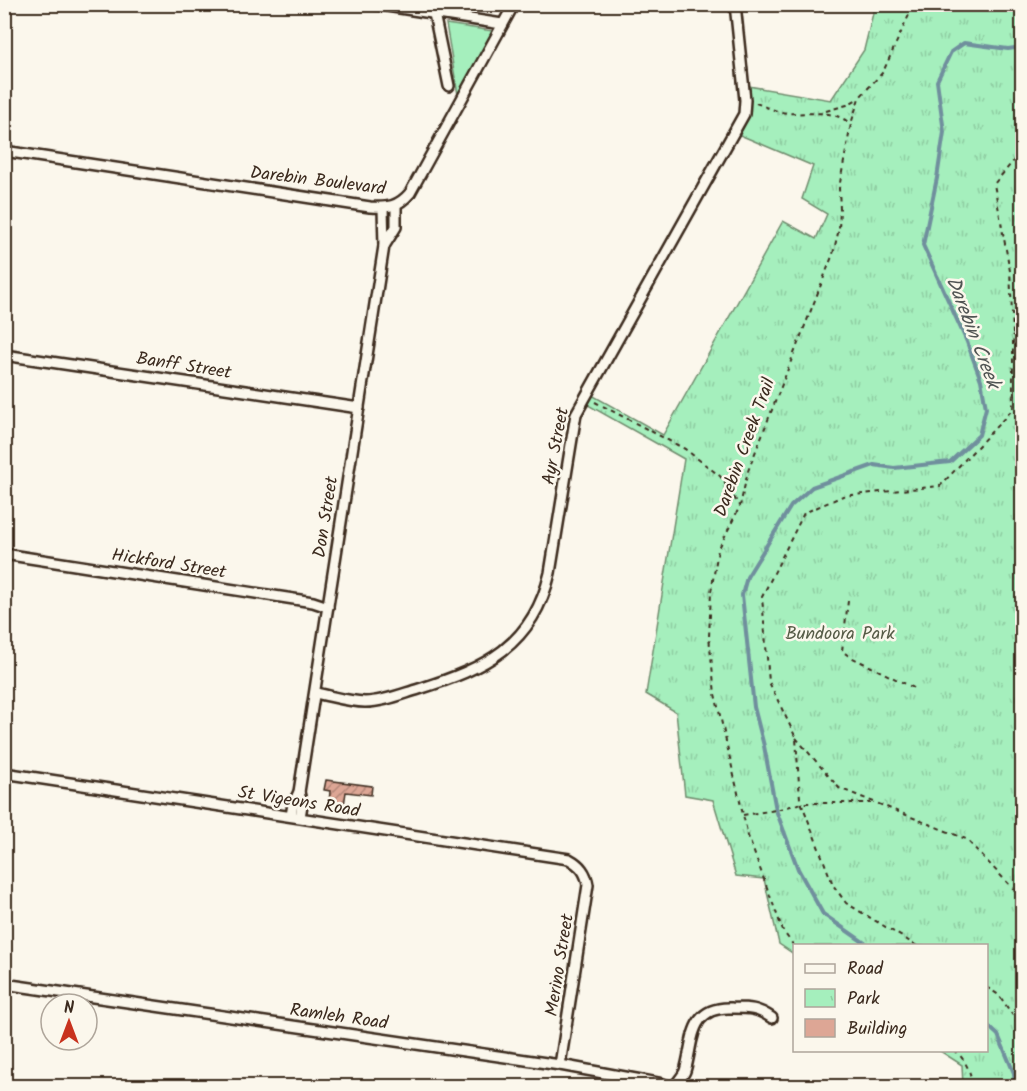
<svg xmlns="http://www.w3.org/2000/svg" width="1027" height="1091" font-family="Kalam,sans-serif">
<style>
.grass{fill:#a5efbd;stroke:#708c6e;stroke-width:1.5}
.park{fill:url(#park-tufts);stroke:#708c6e;stroke-width:1.5}
.lines{fill:none;stroke-linecap:round;stroke-linejoin:round}
.stream{stroke:#6f8f9d;stroke-width:4}
.building{fill:url(#building-hatch);stroke:#3b2a1e;stroke-width:1.5}
.street-casing{stroke:#3b2a1e;stroke-width:14}
.path{stroke:#3b2a1e;stroke-width:2;stroke-dasharray:4.5 4.5;stroke-linecap:butt}
.street{stroke:#fbf7ec;stroke-width:9}
.labels{text-anchor:middle;stroke-width:5;stroke-linejoin:round;paint-order:stroke}
.street-label{font-size:18px;fill:#3b2a1e;stroke:#fbf7ec}
.park-label{font-size:18px;fill:#565b46;stroke:#fbf7ec}
.water-label{font-size:20px;font-style:italic;fill:#505453;stroke:#fbf7ec}
</style>
<defs>
<pattern id="park-tufts" width="24" height="20" patternUnits="userSpaceOnUse" patternTransform="scale(1.5)"><rect width="24" height="20" fill="#a5efbd"/><path d="M3 7l-1-3M5 7V3M7 7l1-3M15 17l-1-3M17 17v-4M19 17l1-3" fill="none" stroke="#8fcda2"/></pattern>
<pattern id="building-hatch" width="6" height="6" patternUnits="userSpaceOnUse" patternTransform="scale(1.5)"><rect width="6" height="6" fill="#dda695"/><path d="M-1 1l2-2M0 6l6-6M5 7l2-2" fill="none" stroke="#b48779"/></pattern>
</defs>
<rect width="100%" height="100%" fill="#fbf7ec"/>
<filter id="ink" filterUnits="userSpaceOnUse"><feTurbulence type="fractalNoise" baseFrequency=".0167" numOctaves="2"/><feDisplacementMap in="SourceGraphic" scale="12" xChannelSelector="R" yChannelSelector="G"/><feConvolveMatrix kernelMatrix="1 2 1 2 8 2 1 2 1" color-interpolation-filters="sRGB"/></filter>
<g filter="url(#ink)">
<polygon class="grass" points="446,24 493,31 458,95"/>
<polygon class="park" points="875,5 1022,5 1022,1086 963,1086 962,1065 940,1051 986,1050 986,946 794,946 794,954 779,944 764,879 736,876 713,800 685,795 676,712 646,694 684,459 588,405 592,395 663,435 783,221 816,239 827,214 802,199 813,166 740,135 748,110 748,86 831,100 864,50"/>
<g class="lines">
<g class="stream">
<polyline points="869,946 823,914 798,869 776,810 764,746 754,707 742,595 747,577 791,506 812,487 874,465 894,468 950,462 979,435 986,408 981,380 967,342 923,245 937,178 944,132 937,81 951,52 964,43 1008,49 1022,47"/>
<polyline points="986,1024 998,1035 1014,1073 1015,1086"/>
</g>
</g>
<polygon class="building" points="326,780 372,786 371,795 346,792 344,805 329,803 330,791 324,790"/>
<g class="lines">
<defs>
<g id="street">
<polyline points="374,4 502,24"/>
<polyline points="432,4 449,86"/>
<path d="M4,151L370,207C388,208 398,207 410,193L514,4"/>
<polyline points="384,246 396,227 396,206"/>
<polyline points="4,355 359,408"/>
<polyline points="4,554 313,602 328,607"/>
<path d="M315,693C331,696 349,702 365,702C383,702 402,694 419,689C485,668 533,646 550,573L576,414L744,114L745,100L735,4"/>
<path d="M4,773L569,859C580,865 586,872 588,885L560,1065"/>
<polyline points="299,792 302,805 300,817"/>
<polyline points="291,816 293,804 299,792 384,246 383,208"/>
<polyline points="4,984 560,1065 663,1084 668,1086"/>
<path d="M675,1086C678,1081 683,1076 685,1071C694,1042 688,1006 732,1008C750,1008 757,1008 772,1018"/>
</g>
</defs>
<use href="#street" class="street-casing"/>
<g class="path">
<path d="M756,103C766,107 777,112 788,113C811,115 831,108 851,124"/>
<polyline points="826,111 847,105 859,98"/>
<polyline points="1013,334 1010,271 994,184 1022,151"/>
<polyline points="595,402 685,449 720,476 739,505"/>
<polyline points="848,601 842,651 849,656 916,689"/>
<polyline points="796,738 839,788 966,839 1022,898"/>
<polyline points="743,815 776,810 802,803 871,803"/>
<polyline points="794,946 783,931 748,836 715,694 709,637 711,592 718,550 740,506 748,471 833,254 839,229 840,209 839,188 851,124 859,98 883,72 914,4"/>
<polyline points="917,946 846,903 833,885 800,799 796,738 769,682 762,597 804,513 843,496 940,486 1013,409 1013,336 1022,323"/>
<polyline points="986,987 999,995 1022,1029"/>
<path d="M954,1050C965,1058 971,1073 973,1086"/>
</g>
<use href="#street" class="street"/>
</g>
</g>
<g class="labels">
<g class="street-label">
<text transform="translate(318 180) rotate(7)" y="6">Darebin Boulevard</text>
<text transform="translate(184 365) rotate(9)" y="6">Banff Street</text>
<text transform="translate(555 446) rotate(-79)" y="6">Ayr Street</text>
<text transform="translate(744 447) rotate(-70)" y="6">Darebin Creek Trail</text>
<text transform="translate(325 517) rotate(-81)" y="6">Don Street</text>
<text transform="translate(169 563) rotate(9)" y="6">Hickford Street</text>
<text transform="translate(299 801) rotate(9)" y="6">St Vigeons Road</text>
<text transform="translate(559 965) rotate(-81)" y="6">Merino Street</text>
<text transform="translate(339 1016) rotate(8)" y="6">Ramleh Road</text>
</g>
<g class="park-label">
<text x="840" y="639">Bundoora Park</text>
</g>
<g class="water-label">
<text transform="translate(974 332) rotate(69)" y="7">Darebin Creek</text>
</g>
</g>
<rect width="1027" height="1091" fill="none" stroke="#fbf7ec" stroke-width="24"/>
<rect x="12" y="12" width="1003" height="1067" fill="none" stroke="#3b2a1e" stroke-width="2" filter="url(#ink)"/>
<rect x="793" y="944" width="195" height="108" fill="#fbf7ec" stroke="#aea59a" stroke-width="1.5"/>
<rect x="805" y="964" width="30" height="9" fill="#fbf7ec" stroke="#aea59a" stroke-width="1.5"/>
<text x="847" y="974" font-size="18" fill="#3b2a1e">Road</text>
<rect x="805" y="989" width="30" height="18" fill="url(#park-tufts)" stroke="#aea59a" stroke-width="1.5"/>
<text x="847" y="1004" font-size="18" fill="#3b2a1e">Park</text>
<rect x="805" y="1019" width="30" height="18" fill="#dda695" stroke="#aea59a" stroke-width="1.5"/>
<text x="847" y="1034" font-size="18" fill="#3b2a1e">Building</text>
<g transform="translate(69 1022)"><circle r="28" fill="#fbf7ec" stroke="#aea59a" stroke-width="1.5"/>
<path d="M0-4.5L10 22L0 15L-10 22Z" fill="#c8321e"/>
<text y="-9" font-size="16" font-weight="bold" text-anchor="middle" fill="#3b2a1e">N</text>
</g>
</svg>
